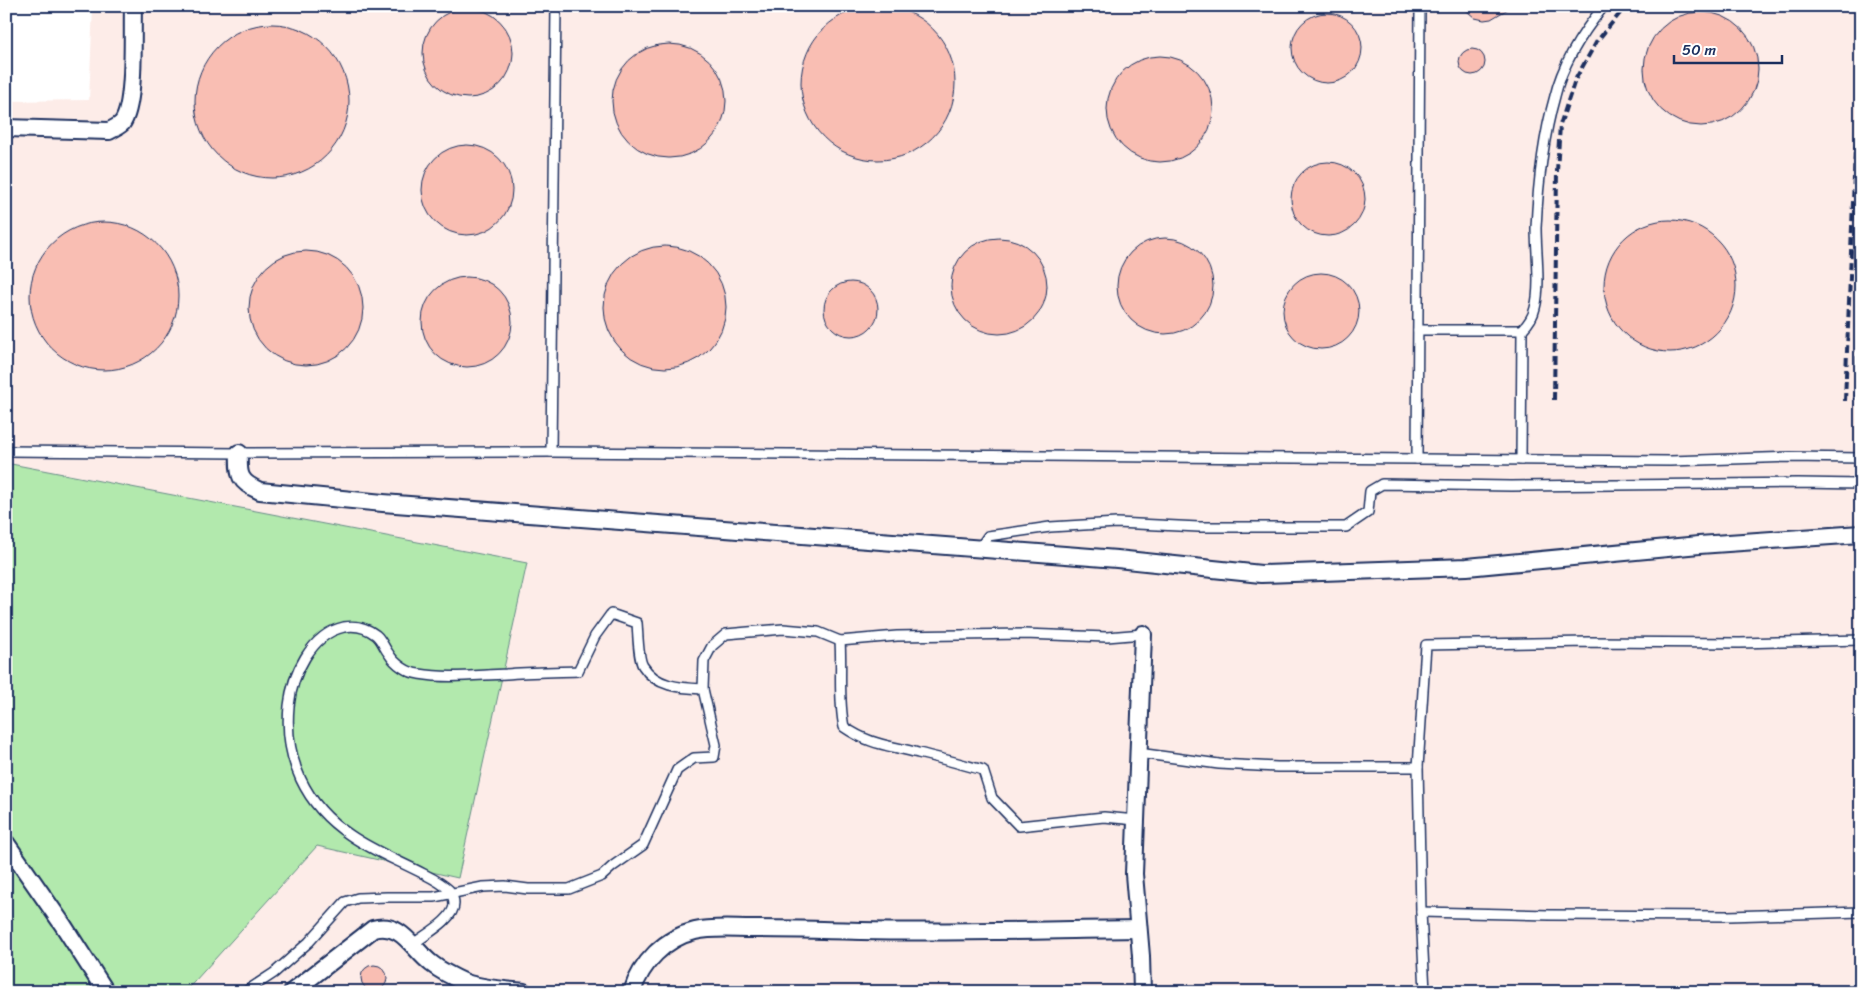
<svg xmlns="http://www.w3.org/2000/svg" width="1867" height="998" font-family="Sriracha,sans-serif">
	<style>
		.built { fill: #fdece8 }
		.green { fill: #b2e9ad; stroke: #668c86 }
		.building { fill: #f9beb3; stroke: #1b2f5e }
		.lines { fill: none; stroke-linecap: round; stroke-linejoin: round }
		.service-casing { stroke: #1b2f5e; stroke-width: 12 }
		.minor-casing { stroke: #1b2f5e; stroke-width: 20 }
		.service { stroke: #fff; stroke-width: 9 }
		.minor { stroke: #fff; stroke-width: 16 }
		.rail { stroke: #1b2f5e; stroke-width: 4; stroke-dasharray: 8 4; stroke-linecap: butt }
	</style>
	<rect width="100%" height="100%" fill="#fff"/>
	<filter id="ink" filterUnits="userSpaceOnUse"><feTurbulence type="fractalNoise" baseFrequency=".02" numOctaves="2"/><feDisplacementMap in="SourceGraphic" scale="10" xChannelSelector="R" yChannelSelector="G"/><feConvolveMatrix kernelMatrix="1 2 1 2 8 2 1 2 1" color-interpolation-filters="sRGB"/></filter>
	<g filter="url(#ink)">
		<!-- built -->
		<polygon class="built" points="93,6 1861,6 1861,992 80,992 6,877 6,101 89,100"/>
		<!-- green -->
		<polygon class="green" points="6,463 527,563 458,878 317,846 185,992 6,992"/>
		<!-- building -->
		<g class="building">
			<circle cx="878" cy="83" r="77"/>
			<polygon points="1461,6 1513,6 1491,19 1484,20 1475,18"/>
			<circle cx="468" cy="53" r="45"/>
			<circle cx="1701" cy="69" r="57"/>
			<circle cx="1327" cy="48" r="35"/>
			<circle cx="272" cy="101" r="77"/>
			<circle cx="669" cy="101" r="57"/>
			<circle cx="1472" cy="62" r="13"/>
			<circle cx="1160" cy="109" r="53"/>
			<circle cx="467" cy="190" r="45"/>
			<circle cx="1328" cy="199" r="37"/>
			<circle cx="1670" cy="286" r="66"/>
			<circle cx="104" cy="296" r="74"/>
			<circle cx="999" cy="286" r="48"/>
			<circle cx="1165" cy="286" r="48"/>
			<circle cx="665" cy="307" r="61"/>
			<circle cx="306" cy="308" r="57"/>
			<circle cx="1321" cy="311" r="38"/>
			<circle cx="467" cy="322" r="45"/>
			<circle cx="851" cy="309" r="27"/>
			<circle cx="374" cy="978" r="13"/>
		</g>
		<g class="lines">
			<defs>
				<g id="service">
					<path d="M1418,330H1522C1529,323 1533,317 1535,308C1541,286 1536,252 1536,228C1538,184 1543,138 1555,96C1563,62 1582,33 1604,6"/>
					<polyline points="6,451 239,453 551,452 1417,459 1420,6"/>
					<polyline points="551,452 556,6"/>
					<polyline points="1417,459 1670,461 1790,457 1861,458"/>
					<polyline points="1521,460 1522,330"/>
					<polyline points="979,549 988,536 1050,527 1117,523 1199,527 1346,527 1368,512 1370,491 1382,484 1511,486 1798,483 1861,484"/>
					<path d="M840,641C842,670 838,699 844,727C870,745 889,745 918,753C940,758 961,764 983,770L992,798L1019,826L1104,817L1136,820"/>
					<polyline points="1138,753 1219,764 1277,767 1418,767 1421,912 1425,992"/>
					<polyline points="1418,767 1426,645 1589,642 1740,643 1861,640"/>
					<polyline points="1421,912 1550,915 1728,916 1861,912"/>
					<path d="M412,945C424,935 454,920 454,904C454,899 452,894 449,890C442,883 432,878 424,874C399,861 373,851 350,835C305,805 284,759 289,706C292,675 311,634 344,627C355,625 367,628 376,635C382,640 384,648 389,654C395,664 408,673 419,674C448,679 477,675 506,674C530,672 554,672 578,671L595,636L611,614L637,623C638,633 638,659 643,666C656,687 681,688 703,689L704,661L712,646L726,634L783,629L818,632L840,641L897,636L1024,634L1107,637L1143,634"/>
					<polyline points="245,992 274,973 309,942 345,902 358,898 387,897 434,897 483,887 505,886 528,889 569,889 602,876 613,866 643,845 677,770 694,758 714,757 716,745 703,689"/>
				</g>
				<g id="minor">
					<path d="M6,128L109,131C113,129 119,126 122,123C136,105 132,31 133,6"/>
					<path d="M239,453C238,475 239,482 260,491L383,503L1117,559L1261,574L1467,567L1699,545L1861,534"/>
					<polyline points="6,843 63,925 106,992"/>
					<path d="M292,992L373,929C402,921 412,949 432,964C442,972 455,978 466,983C485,989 505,990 524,992"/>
					<path d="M632,992C641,963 665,938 695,931C713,927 733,929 751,929C788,929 825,930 861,931C954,933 1046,930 1138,929"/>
					<polyline points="1142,992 1141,956 1134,874 1143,634"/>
				</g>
			</defs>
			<!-- service casing -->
			<use href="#service" class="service-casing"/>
			<!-- minor casing -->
			<use href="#minor" class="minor-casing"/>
			<!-- service -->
			<use href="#service" class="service"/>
			<!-- minor -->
			<use href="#minor" class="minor"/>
			<!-- rail -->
			<g class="rail">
				<polyline points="1554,400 1557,171 1560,125 1575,80 1597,41 1626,6"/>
				<polyline points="1856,400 1861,244"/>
				<polyline points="1845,401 1855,152 1861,125"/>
			</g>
		</g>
	</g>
	<!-- margin -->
	<rect width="1867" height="998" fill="none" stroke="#fff" stroke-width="25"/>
	<rect x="12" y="12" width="1842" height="973" fill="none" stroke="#1b2f5e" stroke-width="2" filter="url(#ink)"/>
	<!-- scale -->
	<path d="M1674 55v8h108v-8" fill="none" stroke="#1b2f5e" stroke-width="2.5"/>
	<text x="1682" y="55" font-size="15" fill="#1b2f5e" stroke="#ffffff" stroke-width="4" paint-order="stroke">50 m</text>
</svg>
